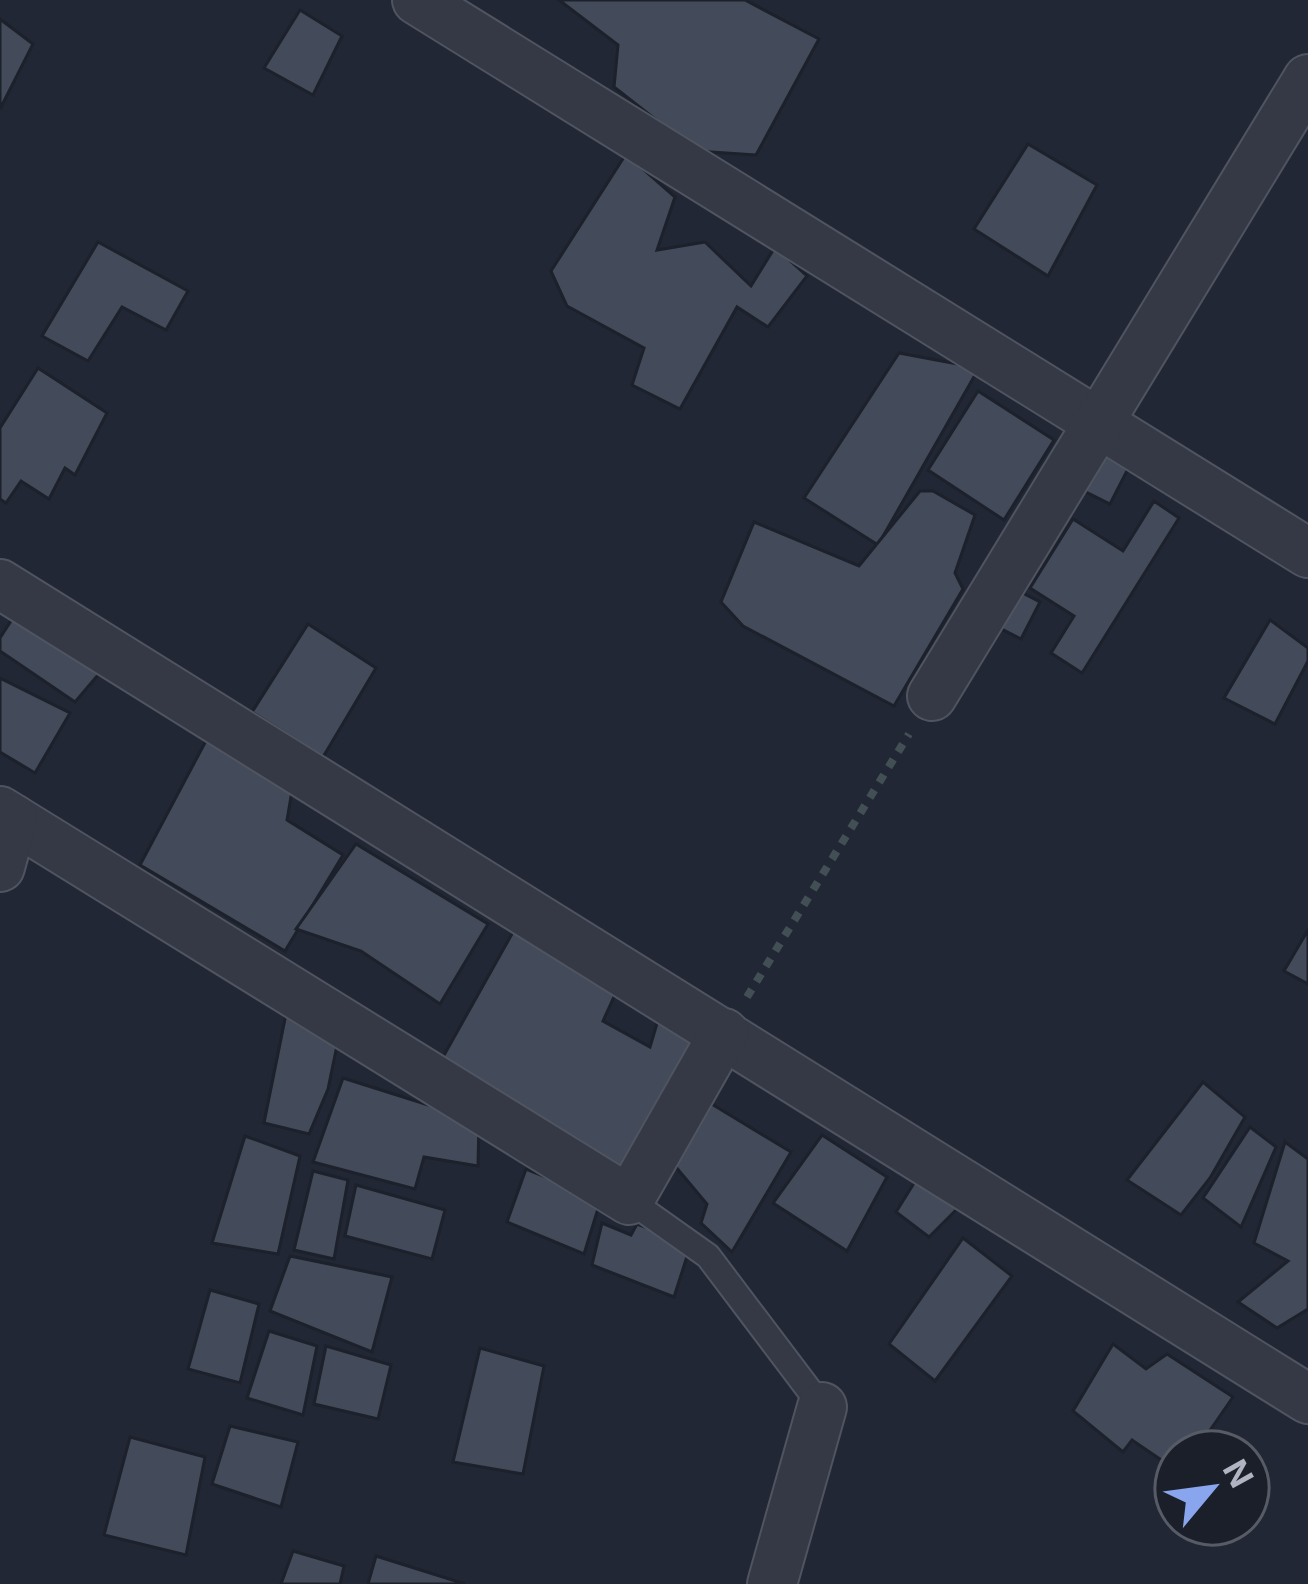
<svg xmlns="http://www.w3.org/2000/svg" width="1308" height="1584" font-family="Inter,sans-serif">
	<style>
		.building { fill: #434a59; stroke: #1c212b; stroke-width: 3 }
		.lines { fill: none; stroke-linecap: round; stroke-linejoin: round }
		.service-casing { stroke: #4f5460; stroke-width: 28 }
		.minor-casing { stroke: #4f5460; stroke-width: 52 }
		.path { stroke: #425055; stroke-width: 8; stroke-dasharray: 9 9; stroke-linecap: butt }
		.service { stroke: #343945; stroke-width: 24 }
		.minor { stroke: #343945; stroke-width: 48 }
	</style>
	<rect width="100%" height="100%" fill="#212734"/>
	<!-- building -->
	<g class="building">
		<polygon points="559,0 745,0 819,39 756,155 696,151 614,87 618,45"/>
		<polygon points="300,10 342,36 313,95 264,68"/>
		<polygon points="0,19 33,44 0,109"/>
		<polygon points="1028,144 1097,185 1048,276 974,229"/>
		<polygon points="626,154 675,197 657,250 705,242 751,286 775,247 807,276 768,327 737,307 680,409 632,385 644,348 567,306 551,271"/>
		<polygon points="98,242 188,291 166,330 122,307 88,361 42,336"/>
		<polygon points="899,353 979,368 878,545 804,498"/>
		<polygon points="38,368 107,413 75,475 65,468 49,499 21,481 6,503 0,499 0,428"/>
		<polygon points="978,391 1054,440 1004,520 928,470"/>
		<polygon points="1095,450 1129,467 1110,504 1076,487"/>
		<polygon points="920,491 933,491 975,515 955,573 963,589 894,706 743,626 721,602 754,522 859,566"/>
		<polygon points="1154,501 1179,518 1082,673 1051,653 1074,616 1030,588 1073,519 1123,551"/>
		<polygon points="1007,585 1040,602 1021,639 988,622"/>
		<polygon points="18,610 104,668 75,702 0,651 0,638"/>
		<polygon points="1270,620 1308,648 1308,661 1275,724 1224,698"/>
		<polygon points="308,624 376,668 323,757 252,712"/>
		<polygon points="0,678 70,713 35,773 0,752"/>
		<polygon points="208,737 294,779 287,820 343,855 285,951 140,865"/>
		<polygon points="356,844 488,924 440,1004 361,951 296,929"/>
		<polygon points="517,925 618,988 603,1021 650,1047 661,1010 707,1040 623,1180 443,1057"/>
		<polygon points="1308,930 1308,984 1284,971"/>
		<polygon points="287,1009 340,1031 328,1089 309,1134 264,1123"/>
		<polygon points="343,1078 479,1121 478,1166 424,1157 415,1189 313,1162"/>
		<polygon points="1203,1082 1245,1117 1210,1178 1181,1215 1127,1180"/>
		<polygon points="710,1103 791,1152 732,1252 701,1223 707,1204 675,1166"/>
		<polygon points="1250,1127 1276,1147 1241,1227 1203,1198"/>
		<polygon points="822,1135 887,1177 847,1251 773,1203"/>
		<polygon points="245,1136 300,1156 278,1254 212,1243"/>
		<polygon points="1285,1142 1308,1159 1308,1309 1277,1328 1238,1302 1288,1261 1254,1243"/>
		<polygon points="526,1169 601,1199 584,1254 507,1222"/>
		<polygon points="313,1171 348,1180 334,1259 294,1250"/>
		<polygon points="921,1172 962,1204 929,1237 896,1212"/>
		<polygon points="356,1185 445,1210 432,1259 345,1236"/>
		<polygon points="602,1223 631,1235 637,1224 691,1244 674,1297 592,1265"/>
		<polygon points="963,1238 1012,1276 935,1381 889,1344"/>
		<polygon points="290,1256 392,1277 372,1352 270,1311"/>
		<polygon points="210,1290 259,1304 240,1383 188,1369"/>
		<polygon points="269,1331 317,1346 303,1415 247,1398"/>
		<polygon points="1113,1344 1146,1369 1167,1354 1233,1397 1195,1452 1176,1452 1176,1470 1132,1440 1123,1452 1073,1411"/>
		<polygon points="326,1346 391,1365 378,1419 314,1404"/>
		<polygon points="480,1348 544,1366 523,1474 453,1462"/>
		<polygon points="230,1426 298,1442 281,1507 212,1484"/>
		<polygon points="130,1437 205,1457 186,1555 104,1535"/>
		<polygon points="293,1551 344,1566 340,1584 281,1584"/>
		<polygon points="376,1556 465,1584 368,1584"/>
	</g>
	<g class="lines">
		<defs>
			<polyline id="service" points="629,1200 708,1256 822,1407"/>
			<g id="minor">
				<polyline points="417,0 1308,553"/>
				<polyline points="0,584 1308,1399"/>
				<polyline points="932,696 1308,79"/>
				<polyline points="0,811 629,1200 724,1033"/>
				<polyline points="0,867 13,819"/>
				<polyline points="772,1584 822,1407"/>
			</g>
		</defs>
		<!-- service casing -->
		<use href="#service" class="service-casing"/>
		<!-- minor casing -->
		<use href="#minor" class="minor-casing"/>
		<!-- path -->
		<polyline class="path" points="747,997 909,734"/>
		<!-- service -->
		<use href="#service" class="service"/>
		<!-- minor -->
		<use href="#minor" class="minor"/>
	</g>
	<!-- north arrow -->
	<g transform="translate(1212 1488) rotate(61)"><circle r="57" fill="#1a1f29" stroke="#565b66" stroke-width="3"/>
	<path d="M0-9L21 45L0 30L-21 45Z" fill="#88a5ed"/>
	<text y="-18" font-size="33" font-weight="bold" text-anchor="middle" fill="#afb4c2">N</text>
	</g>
</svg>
